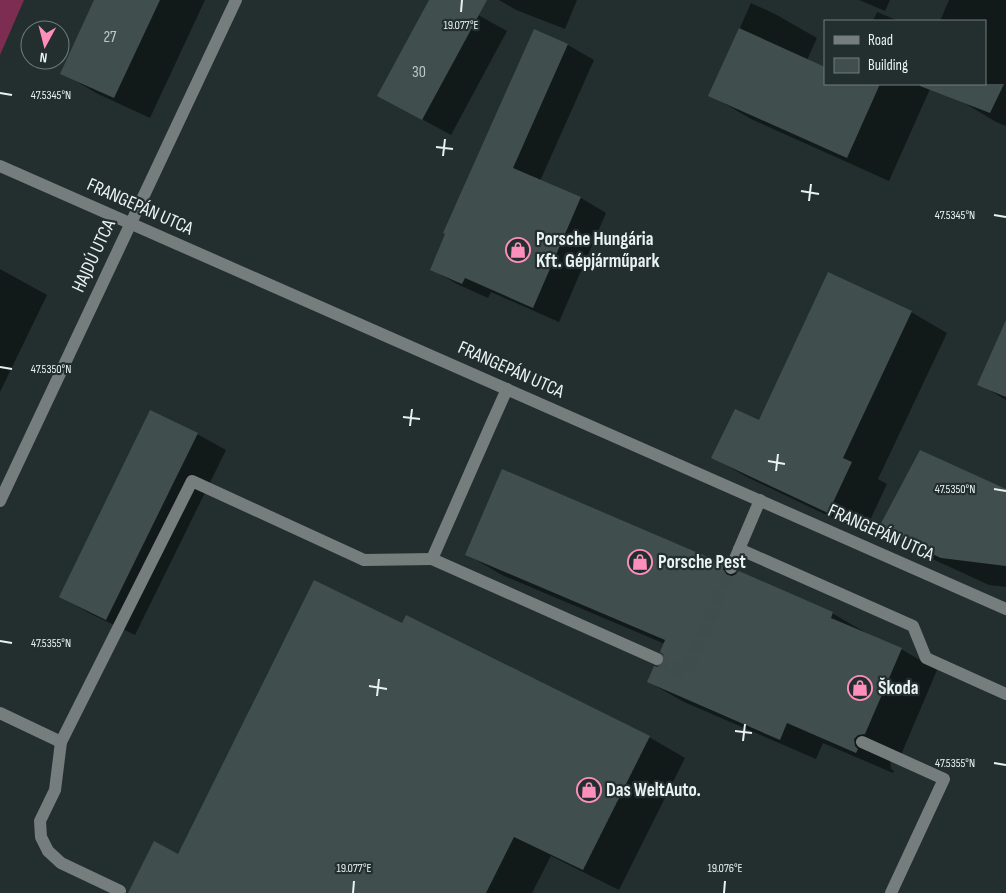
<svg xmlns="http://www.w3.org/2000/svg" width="1006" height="893" font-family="'Sofia Sans Condensed',sans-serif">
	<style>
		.green { fill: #7d2d51 }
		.shadow { fill: #0007 }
		.building { fill: #414e4e }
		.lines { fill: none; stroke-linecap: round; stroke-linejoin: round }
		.minor-tunnel { stroke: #414c4c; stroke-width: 12; stroke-dasharray: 12 6; stroke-linecap: butt }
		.minor { stroke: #767d7d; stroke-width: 12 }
		.ticks { fill: none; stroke: #e9f1f1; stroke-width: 2 }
		.labels { text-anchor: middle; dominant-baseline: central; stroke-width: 4.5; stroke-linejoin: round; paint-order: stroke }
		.number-label { font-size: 16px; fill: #bfc8c8 }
		.street-label { font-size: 19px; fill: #e9f1f1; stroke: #232f2f }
		.poi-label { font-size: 19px; font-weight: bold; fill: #e9f1f1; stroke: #232f2f; text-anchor: start }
		.ticks-label { font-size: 12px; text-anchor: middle; fill: #e9f1f1; stroke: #232f2f; stroke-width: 4.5; stroke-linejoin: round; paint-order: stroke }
	</style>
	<rect width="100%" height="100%" fill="#232f2f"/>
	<!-- green -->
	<polygon class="green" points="0,0 24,0 0,55"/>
	<!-- shadow -->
	<g class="shadow">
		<polygon points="95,0 205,0 150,118 98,94 62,73"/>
		<polygon points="431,0 451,0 507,31 451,135 407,111"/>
		<polygon points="499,0 577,0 565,29 516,10"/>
		<polygon points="859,0 890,0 885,11"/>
		<polygon points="949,0 1006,0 1006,126 996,122 956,98 930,89 889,181 751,119 710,95 751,3 775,14 817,38 807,60 825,84 985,84 985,21 940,21"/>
		<polygon points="877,12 899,21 873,21"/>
		<polygon points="534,30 568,45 594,60 540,181 581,198 606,213 559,322 491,292 488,298 457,284 431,269"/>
		<polygon points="0,269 47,295 0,392"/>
		<polygon points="911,312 947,333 878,479 887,484 864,533 749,478 713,458 759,421"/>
		<polygon points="1006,323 1006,400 979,384"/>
		<polygon points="197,434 226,450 135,635 89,613 60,596"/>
		<polygon points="1006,491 1006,587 989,585 926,556 880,529"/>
		<polygon points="466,554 723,566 738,574 832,613 868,634 868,635 901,649 937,670 901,755 890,760 891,769 894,771 893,773 823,743 816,759 684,702 649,682 666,662 665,644 502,575"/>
		<polygon points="402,625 649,737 685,758 619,890 551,856 532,893 130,893 179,855"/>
	</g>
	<!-- building -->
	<g class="building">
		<polygon points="94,0 160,0 114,98 60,74"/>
		<polygon points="429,0 487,0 422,120 377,96"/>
		<polygon points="739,28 825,67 825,84 880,84 847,158 708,96"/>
		<polygon points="534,29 568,44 513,168 581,197 533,308 465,278 462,284 430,270 445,234 443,233"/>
		<polygon points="921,84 1004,84 990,113 920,86"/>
		<polygon points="828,272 912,311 843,458 852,462 828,513 711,458 735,409 759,420"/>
		<polygon points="1006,320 1006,397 977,385"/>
		<polygon points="150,410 198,433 106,620 59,597"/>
		<polygon points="920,450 1006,489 1006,566 941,558 878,529"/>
		<polygon points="502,469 724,564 723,569 727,575 732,576 736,574 739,571 833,612 831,618 902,648 865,734 858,735 854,739 855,746 858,749 856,753 787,723 780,740 647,682 654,666 657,667 661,666 665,662 664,655 660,652 665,640 465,555"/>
		<polygon points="314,580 402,623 406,615 650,736 583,870 514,837 486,893 128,893 154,841 178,854"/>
	</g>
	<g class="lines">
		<!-- minor-tunnel -->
		<polyline class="minor-tunnel" points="657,659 687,672 731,568"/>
		<!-- minor -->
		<g class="minor">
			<polyline points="0,166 1006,609"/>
			<polyline points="507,389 490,427 432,559 657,659"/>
			<polyline points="0,501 236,0"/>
			<polyline points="739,549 913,626 926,658 1006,694"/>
			<polyline points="731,568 760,500"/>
			<polyline points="0,713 61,742"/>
			<polyline points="862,742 944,779 891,893"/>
			<polyline points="120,891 61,863 48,851 41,837 40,821 55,790 61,742 192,481 364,560 432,559"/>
		</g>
	</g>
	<!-- ticks -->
	<path class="ticks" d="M461,12L462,0M0,93L12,95M436,147L453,149M443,156L445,139M801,191L819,194M809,201L811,184M994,215L1006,217M0,367L12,369M403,417L420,419M410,426L412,409M768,461L785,464M776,471L778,454M994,489L1006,491M0,641L12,643M369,686L387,689M377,696L379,679M735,731L752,733M743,741L745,724M994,763L1006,765M353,893L354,881M724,893L725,881"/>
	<!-- icons -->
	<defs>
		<symbol id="shop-ring" viewBox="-11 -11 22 22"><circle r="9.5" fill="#232f2f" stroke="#fe8ebc" stroke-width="1.5"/><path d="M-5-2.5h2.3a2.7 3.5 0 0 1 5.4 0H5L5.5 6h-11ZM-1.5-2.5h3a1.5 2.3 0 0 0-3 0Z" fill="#fe8ebc"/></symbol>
	</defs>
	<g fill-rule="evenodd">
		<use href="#shop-ring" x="504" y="236" width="28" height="28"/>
		<use href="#shop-ring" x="626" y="548" width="28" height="28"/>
		<use href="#shop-ring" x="846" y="674" width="28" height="28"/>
		<use href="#shop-ring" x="575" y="776" width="28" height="28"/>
	</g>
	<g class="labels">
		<!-- number labels -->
		<g class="number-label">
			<text x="110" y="37">27</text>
			<text x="419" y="72">30</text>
		</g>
		<!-- street labels -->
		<g class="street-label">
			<text transform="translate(140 207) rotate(24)">FRANGEPÁN UTCA</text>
			<text transform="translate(94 256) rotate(-65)">HAJDÚ UTCA</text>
			<text transform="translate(511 370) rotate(24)">FRANGEPÁN UTCA</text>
			<text transform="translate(881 533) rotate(24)">FRANGEPÁN UTCA</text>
		</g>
		<!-- poi labels -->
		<g class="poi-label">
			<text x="536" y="239">Porsche Hungária<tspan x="536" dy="22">Kft. Gépjárműpark</tspan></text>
			<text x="658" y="562">Porsche Pest</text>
			<text x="878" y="688">Škoda</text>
			<text x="606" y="790">Das WeltAuto.</text>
		</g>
	</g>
	<g class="ticks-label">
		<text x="461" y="29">19.077°E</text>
		<text x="51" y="99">47.5345°N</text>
		<text x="955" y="219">47.5345°N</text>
		<text x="51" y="373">47.5350°N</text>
		<text x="955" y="493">47.5350°N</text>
		<text x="51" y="647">47.5355°N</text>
		<text x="955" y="767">47.5355°N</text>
		<text x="354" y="872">19.077°E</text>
		<text x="725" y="872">19.076°E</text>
	</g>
	<!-- legend -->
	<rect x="824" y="20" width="162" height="65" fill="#232f2f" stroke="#727d7d"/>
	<rect x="834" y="36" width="25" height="8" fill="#767d7d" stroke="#727d7d"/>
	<text x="868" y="45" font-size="15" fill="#e9f1f1">Road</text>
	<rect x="834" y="58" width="25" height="15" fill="#414e4e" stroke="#727d7d"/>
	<text x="868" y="70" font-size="15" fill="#e9f1f1">Building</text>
	<!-- north arrow -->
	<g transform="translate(45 45) rotate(187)"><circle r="24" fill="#232f2f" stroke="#727d7d"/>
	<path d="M0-4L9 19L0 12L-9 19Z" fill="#fe8ebc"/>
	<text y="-8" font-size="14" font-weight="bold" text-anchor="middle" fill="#e9f1f1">N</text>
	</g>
</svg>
